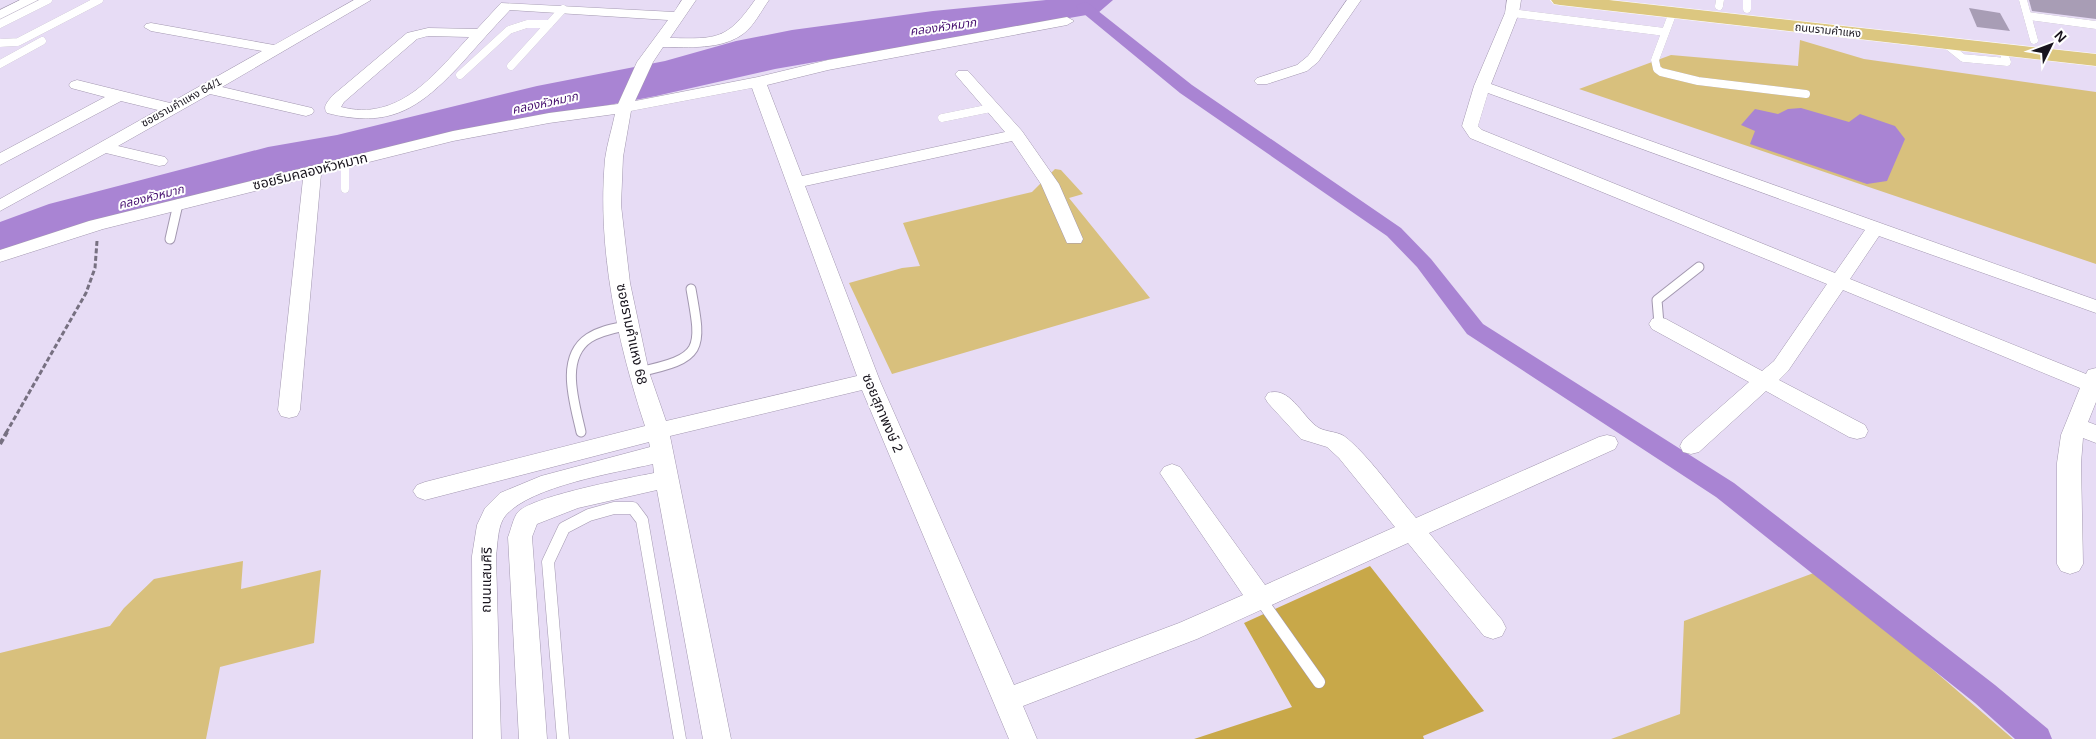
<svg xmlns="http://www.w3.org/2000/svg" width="2096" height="739" font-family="Arial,'Noto Sans Thai',sans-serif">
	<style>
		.green { fill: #d8c07d }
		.forest { fill: #c8a849 }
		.water { fill: #a984d3 }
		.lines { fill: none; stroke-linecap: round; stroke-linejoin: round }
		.canal { fill: #a984d3; fill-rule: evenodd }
		.building { fill: #a89db5 }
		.service-far2-casing { stroke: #a398b0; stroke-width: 8 }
		.service-far1-casing { stroke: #a398b0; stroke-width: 11 }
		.service-casing { stroke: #a398b0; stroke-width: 13 }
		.minor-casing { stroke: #a398b0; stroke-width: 1 }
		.primary-casing { stroke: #fff; stroke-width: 1 }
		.path-far1 { stroke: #777081; stroke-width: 3; stroke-dasharray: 5 2.5; stroke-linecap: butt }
		.path { stroke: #777081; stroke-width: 4; stroke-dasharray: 6 3; stroke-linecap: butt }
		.service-far2 { stroke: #fff; stroke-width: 8 }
		.service-far1 { stroke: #fff; stroke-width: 9 }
		.service { stroke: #fff; stroke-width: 12 }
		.minor { fill: #fff; fill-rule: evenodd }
		.primary { fill: #dcc780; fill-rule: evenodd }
		.labels { text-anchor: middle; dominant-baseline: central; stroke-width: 4; stroke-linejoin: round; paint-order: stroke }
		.far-street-label { font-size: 11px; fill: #18141d; stroke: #fff }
		.far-water-label { font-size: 12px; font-style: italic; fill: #471170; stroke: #fff }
		.street-label { font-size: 14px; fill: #18141d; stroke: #fff }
	</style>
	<rect width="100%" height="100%" fill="#e7dcf5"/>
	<!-- green -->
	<g class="green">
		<polygon points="1800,40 1864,59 2096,92 2096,264 1579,89 1671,55 1798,66"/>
		<polygon points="1055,169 1061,170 1083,194 1069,198 1150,298 892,374 849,283 902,268 920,266 903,223 1032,192"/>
		<polygon points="243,561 241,589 321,570 314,643 220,667 206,739 0,739 0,653 110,626 124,608 154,579"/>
		<polygon points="1819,571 2013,739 1611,739 1680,714 1684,621"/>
	</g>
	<!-- forest -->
	<polygon class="forest" points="1370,566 1484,711 1423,736 1424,739 1194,739 1292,707 1244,623"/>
	<!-- water -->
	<g class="water">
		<polygon points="1046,0 1113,0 1098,13 775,69 656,96 400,145 0,250 0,222 49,204 268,147 337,135 537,86 665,61 736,41 792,30 933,11"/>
		<polygon points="1801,108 1849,122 1860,114 1895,126 1905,139 1887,181 1867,184 1750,144 1755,131 1741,125 1755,109 1778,114 1788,109"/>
	</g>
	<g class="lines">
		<!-- canal -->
		<polygon class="canal" points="1083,2 1088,3 1192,85 1401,228 1431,259 1483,324 1734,483 1995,685 2048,729 2052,739 2015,739 1975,703 1716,497 1467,334 1417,267 1387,236 1180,93 1078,9 1076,6"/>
	</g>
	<!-- building -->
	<g class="building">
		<polygon points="2029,0 2096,0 2096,19 2032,11"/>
		<polygon points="1969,8 2000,13 2010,31 1977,27"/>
	</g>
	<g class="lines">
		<defs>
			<g id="service-far2">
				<polyline points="1747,0 1747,9"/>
				<polyline points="2023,0 2034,40"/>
				<polyline points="1719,6 1720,0"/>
				<polyline points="1673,12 1655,60 1657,69 1661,72 1698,81 1806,94"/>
				<polyline points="1512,13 1665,32"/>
				<polyline points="2028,16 2096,25"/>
				<polyline points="0,24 48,0"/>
				<polyline points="1943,42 1963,58 2007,62 2002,49"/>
				<polyline points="0,43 18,42 99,0"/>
				<polyline points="0,64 42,41"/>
				<polyline points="511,66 563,9"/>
				<polyline points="460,75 509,30 527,24 549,24"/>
				<polyline points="942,118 991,108"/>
				<polyline points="345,162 345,189"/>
			</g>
			<g id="service-far1">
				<polyline points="170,239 178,204"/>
				<polyline points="1659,324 1657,300 1699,267"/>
				<path d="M638,372C704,358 702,350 691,289"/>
				<path d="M581,432C575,404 559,358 589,338C601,330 616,328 629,325"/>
			</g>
			<g id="service">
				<polyline points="1259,597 1319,682"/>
				<polyline points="563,739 548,562 564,528 589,515 614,508 633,508 642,520 680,739"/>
			</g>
			<g id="minor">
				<polygon points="20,0 38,0 0,19 0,10"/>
				<polygon points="354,0 371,0 222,87 312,108 314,111 312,114 306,116 210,94 118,146 165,157 168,161 165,165 159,166 106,153 0,211 0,199 158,110 121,101 0,165 0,153 105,97 71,88 69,85 71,82 77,80 170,103 262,51 151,31 144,27 146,24 151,23 274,45"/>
				<path d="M682,0H696L670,38C717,39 727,40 755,0H769C761,11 754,26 743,34C721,50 689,47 663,47L653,62L635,101L758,77L828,60L1067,17L1074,21L1067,25L828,70L767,85L802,176L1005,132L955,74L958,71H968L1022,131L1059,184L1083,239L1081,243H1067L1041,184L1012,141L805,186L880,381L1014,685L1179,623L1243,595L1164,479L1160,473L1164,467L1172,464L1180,467L1265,585L1395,527L1339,458L1327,447L1301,439L1268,403L1265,398L1268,393C1289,386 1301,414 1316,426C1323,432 1336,431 1344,436C1367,453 1397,496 1416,518L1599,437L1607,435L1615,437L1618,443L1615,449L1429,533L1502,620L1506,628L1502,636L1493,639L1484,636L1408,543L1197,639L1023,706L1037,739H1009L862,390L670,436L731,739H703L657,490L578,508L537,524L532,537L547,739H519L508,537C511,530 513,518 518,512C533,496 629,478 654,473L653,464C614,473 532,486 506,515C497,525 498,544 496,556L501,739H473L472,556L477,525L485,508L500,493L541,476L650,447L649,442L425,500L417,497L413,491L417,485L425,482L645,426C617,341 597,249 605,159C607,144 612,129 615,114L549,123L453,141L321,174L300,410L297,416L289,418L281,416L278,410L303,179L103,229L0,262V250L89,221L453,131L549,113L618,104L637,62L668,20L510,10C493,28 477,46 461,64C419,109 390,129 327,113C322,106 328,102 332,96L407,33L428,28L477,29L501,3L674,12ZM428,36L469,37C434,75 399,122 341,107L344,102L417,39ZM752,88L857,376L666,421L649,372L630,283L621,205L623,157L631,111Z"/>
				<polygon points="1347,0 1361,0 1318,62 1307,71 1267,84 1257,84 1254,81 1257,78 1297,65 1308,56"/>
				<path d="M1507,0H1521L1519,13L1491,84L2096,300V313L1879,236L1850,279L2086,374L2088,370L2096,368V402L2088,422L2096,425V443L2083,438L2081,463L2083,564L2079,571L2070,574L2061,571L2057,564V463L2061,435L2080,388L1843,290L1788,371L1779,380L1865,425L1868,431L1865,437L1857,439L1849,437L1766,391L1699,452L1691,454L1683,452L1680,446L1683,440L1749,382L1652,329L1649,324L1652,319L1659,317L1666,319L1762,371L1774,361L1827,284L1470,138L1462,126L1474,86L1505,13ZM1488,93L1865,230L1835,273L1482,130L1478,126Z"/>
			</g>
			<polygon id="primary" points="1551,0 1609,0 2096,54 2096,66 1560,5 1554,4"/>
		</defs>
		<!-- service-far2 casing -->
		<use href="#service-far2" class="service-far2-casing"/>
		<!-- service-far1 casing -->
		<use href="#service-far1" class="service-far1-casing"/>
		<!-- service casing -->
		<use href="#service" class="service-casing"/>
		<!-- minor casing -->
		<use href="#minor" class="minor-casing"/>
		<!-- primary casing -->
		<use href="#primary" class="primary-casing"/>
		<!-- path-far1 -->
		<polyline class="path-far1" points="6,433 86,293 95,268 97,241"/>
		<!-- path -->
		<polyline class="path" points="0,444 7,432"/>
		<!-- service-far2 -->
		<use href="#service-far2" class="service-far2"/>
		<!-- service-far1 -->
		<use href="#service-far1" class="service-far1"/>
		<!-- service -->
		<use href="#service" class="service"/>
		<!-- minor -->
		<use href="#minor" class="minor"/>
		<!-- primary -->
		<use href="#primary" class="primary"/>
	</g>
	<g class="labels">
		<!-- far-street labels -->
		<g class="far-street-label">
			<text transform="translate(1828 30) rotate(6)">ถนนรามคำแหง</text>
			<text transform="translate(181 102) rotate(-29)">ซอยรามคำแหง 64/1</text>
		</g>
		<!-- far-water labels -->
		<g class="far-water-label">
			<text transform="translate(943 27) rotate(-8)">คลองหัวหมาก</text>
			<text transform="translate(545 103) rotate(-12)">คลองหัวหมาก</text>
			<text transform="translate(151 197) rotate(-14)">คลองหัวหมาก</text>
		</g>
		<!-- street labels -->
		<g class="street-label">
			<text transform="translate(310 171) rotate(-14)">ซอยริมคลองหัวหมาก</text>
			<text transform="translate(632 334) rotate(78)">ซอยรามคำแหง 68</text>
			<text transform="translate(883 413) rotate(67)">ซอยสุภาพงษ์ 2</text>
			<text transform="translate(486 580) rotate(-89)">ถนนแสนศิริ</text>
		</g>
	</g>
	<!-- north arrow -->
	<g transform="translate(2051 45) rotate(48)" stroke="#ffffff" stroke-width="4" paint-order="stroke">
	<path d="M0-4L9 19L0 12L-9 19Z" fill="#18141d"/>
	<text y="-8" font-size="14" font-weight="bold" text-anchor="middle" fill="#18141d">N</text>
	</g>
</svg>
